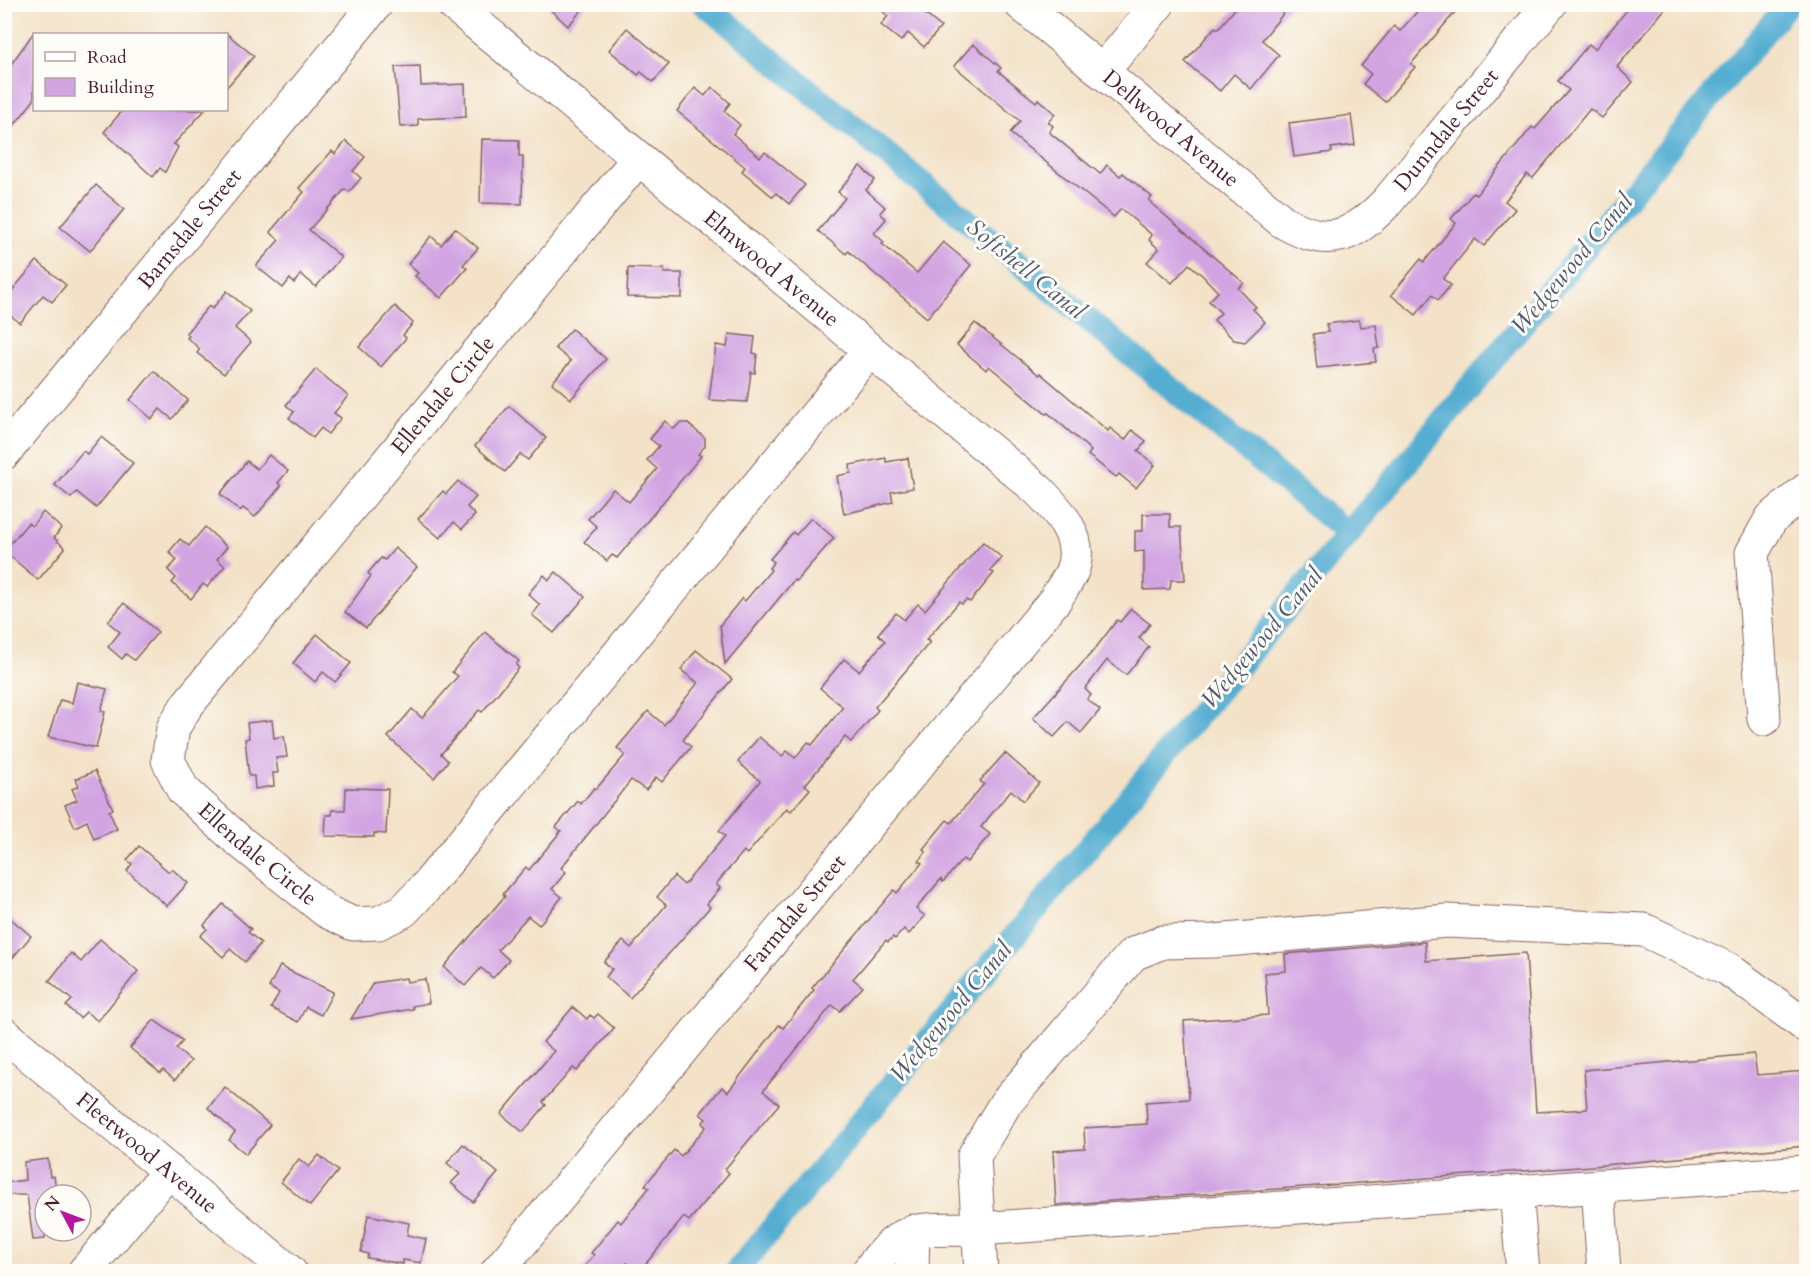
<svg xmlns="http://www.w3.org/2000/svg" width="1811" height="1276" font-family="Cardo,serif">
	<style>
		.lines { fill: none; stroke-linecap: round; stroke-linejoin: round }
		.canal { stroke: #55aed2; stroke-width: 24 }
		.building { fill: #d2a5e2 }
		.minor-casing { stroke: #856362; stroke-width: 35 }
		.minor { stroke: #fff; stroke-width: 33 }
		.labels { text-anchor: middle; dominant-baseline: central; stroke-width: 6; stroke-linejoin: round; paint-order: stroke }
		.street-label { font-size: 22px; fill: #4a1f2b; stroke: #fdfcf7 }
		.water-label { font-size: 24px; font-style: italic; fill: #4e586e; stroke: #fdfcf7 }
	</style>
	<rect width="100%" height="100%" fill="#fdfcf7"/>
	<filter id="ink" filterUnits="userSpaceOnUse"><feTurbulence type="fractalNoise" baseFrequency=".0167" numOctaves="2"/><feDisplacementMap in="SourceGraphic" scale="12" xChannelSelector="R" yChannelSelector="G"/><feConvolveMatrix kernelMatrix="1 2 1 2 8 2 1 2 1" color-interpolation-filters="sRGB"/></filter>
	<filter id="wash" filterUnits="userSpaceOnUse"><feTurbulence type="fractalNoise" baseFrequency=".008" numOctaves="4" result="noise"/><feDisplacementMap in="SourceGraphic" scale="24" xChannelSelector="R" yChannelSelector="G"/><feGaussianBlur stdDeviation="1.35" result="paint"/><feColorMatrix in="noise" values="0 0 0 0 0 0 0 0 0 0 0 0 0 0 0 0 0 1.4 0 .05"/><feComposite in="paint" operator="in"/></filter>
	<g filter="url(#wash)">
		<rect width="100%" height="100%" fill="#f3e2c7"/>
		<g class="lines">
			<!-- canal -->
			<g class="canal">
				<polyline points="704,4 1349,534"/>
				<polyline points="736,1272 1788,4"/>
			</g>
		</g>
		<g id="blocks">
			<!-- building -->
			<g class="building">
				<polygon points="544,4 587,4 568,26"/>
				<polygon points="874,4 930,4 924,13 941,27 924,47 908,33 901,41 881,25 888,16"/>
				<polygon points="1239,4 1291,4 1262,40 1279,55 1251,89 1234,74 1220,91 1185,62 1215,27 1218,29"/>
				<polygon points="1424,4 1462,4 1411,64 1415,67 1385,102 1363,84 1371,74 1361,66 1394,26 1400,31"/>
				<polygon points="1632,4 1669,4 1617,67 1633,82 1602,118 1590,109 1533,178 1527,174 1505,201 1515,209 1484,246 1475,239 1443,279 1451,285 1438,300 1432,295 1416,315 1391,295 1421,259 1424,262 1456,223 1451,219 1473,193 1476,195 1532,127 1535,129 1569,90 1558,81 1589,44 1595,49"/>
				<polygon points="627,28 669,64 653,82 641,72 638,75 609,50"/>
				<polygon points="34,32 34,100 4,138 4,74"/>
				<polygon points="226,33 254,56 226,88"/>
				<polygon points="973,44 1001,68 998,71 1036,102 1038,99 1055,114 1048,122 1053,126 1049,132 1100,174 1107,165 1120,176 1123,173 1152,197 1149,200 1153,205 1244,283 1238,288 1256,307 1253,309 1265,322 1245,342 1234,340 1214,320 1221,313 1209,301 1218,292 1203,276 1189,264 1172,283 1147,262 1159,249 1149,240 1152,235 1121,209 1114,217 1010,133 1020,121 954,66"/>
				<polygon points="420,66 421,86 465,84 466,117 418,119 418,126 400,127 395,67"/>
				<polygon points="712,87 730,103 724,111 740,125 733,134 760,157 765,152 805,185 789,204 776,193 773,197 742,171 745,167 677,111 695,88 705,96"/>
				<polygon points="123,110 205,110 174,144 178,147 165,172 160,168 153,177 104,132"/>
				<polygon points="1351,115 1355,145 1331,148 1332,152 1294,157 1289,123"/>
				<polygon points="482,139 519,140 519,156 523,156 522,204 480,203"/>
				<polygon points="346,141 365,157 353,171 361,178 349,192 345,189 309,230 341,257 316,287 301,274 294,283 290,279 283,288 256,266 279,240 270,232 304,192 299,188 332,151 335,154"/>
				<polygon points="860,166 875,180 866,190 885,207 880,213 886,219 874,233 884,242 882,244 917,273 943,242 971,265 927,318 848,251 846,254 818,231 845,198 838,192"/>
				<polygon points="96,185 124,209 90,251 60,227"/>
				<polygon points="455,228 478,248 463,265 467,268 441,298 415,276 418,273 408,264 431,236 441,245"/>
				<polygon points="37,261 66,285 52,302 43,295 20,323 4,310 4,300"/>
				<polygon points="628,268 664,269 664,273 682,273 682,298 627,297"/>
				<polygon points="227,291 250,311 235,328 251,342 224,374 197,353 200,349 187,338 189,336 186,333 209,306 212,309"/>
				<polygon points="395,306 413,323 403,335 406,338 381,367 359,347"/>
				<polygon points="1359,320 1361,327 1376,325 1379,348 1374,349 1376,362 1317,368 1313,334 1328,332 1326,324"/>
				<polygon points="975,323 1039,375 1040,373 1108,431 1110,428 1125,440 1132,430 1146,441 1138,451 1155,465 1136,488 1119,474 1116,477 1088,455 1091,451 1086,446 1048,413 1046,414 989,366 986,370 957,345"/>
				<polygon points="572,329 606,359 571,399 552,383 571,361 555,348"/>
				<polygon points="729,334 755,337 753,353 757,354 755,373 751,372 747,402 709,400 716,345 727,347"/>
				<polygon points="316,369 348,396 334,413 341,418 328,434 321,428 313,438 289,418 294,412 286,405"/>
				<polygon points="154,371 188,400 172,419 160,409 152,419 130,400"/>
				<polygon points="509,406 546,438 528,460 520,454 505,472 475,446"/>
				<polygon points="665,421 674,429 680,423 687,423 705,438 705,446 698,454 701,456 617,558 612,555 607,561 584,542 597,527 588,519 613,489 629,502 657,469 647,460 659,446 650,439"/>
				<polygon points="101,437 133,463 96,508 77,492 71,498 55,485 83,451 87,454"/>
				<polygon points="269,455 288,471 278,483 281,486 255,517 243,508 240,511 220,494 247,461 257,469"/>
				<polygon points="886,458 886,462 908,458 913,488 891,492 893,502 844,514 837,476 851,473 850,465"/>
				<polygon points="458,481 476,497 467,507 475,515 462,529 454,522 440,538 418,519 443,491 446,494"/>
				<polygon points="43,512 61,528 54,538 65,548 38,580 4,551 28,523 32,526"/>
				<polygon points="1143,514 1170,514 1170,527 1181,527 1185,580 1171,580 1170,589 1144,590 1144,551 1135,552 1135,531 1143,531"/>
				<polygon points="811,518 834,538 796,581 794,580 725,664 720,625 742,598 745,601 771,570 769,568 774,562 770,559 793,532 796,535"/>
				<polygon points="205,527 227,547 217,559 225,566 207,587 203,584 191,599 172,583 176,578 168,570 177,560 169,552 180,539 189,546"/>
				<polygon points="983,542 1002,558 990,571 994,573 970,602 966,600 962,604 959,602 926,640 930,642 875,707 878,710 851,742 845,737 805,785 810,789 791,811 787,808 747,854 744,851 716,884 720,888 707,904 710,907 630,998 606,977 612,969 604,962 623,941 631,948 666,905 657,897 674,876 684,885 725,836 719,831 760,781 738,762 759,737 782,756 787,751 795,758 808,742 812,745 843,707 820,688 844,659 859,671 885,641 878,634 896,613 904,620 918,604 925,610"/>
				<polygon points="395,548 417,567 366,628 345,612 371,576 368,573 381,558 385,560"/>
				<polygon points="556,572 585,597 554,633 532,615 540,605 528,594 544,575 549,580"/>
				<polygon points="124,603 158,632 134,660 126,654 122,659 108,647 120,632 108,622"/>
				<polygon points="1131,609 1150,624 1139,638 1149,647 1126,675 1107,660 1085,689 1091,695 1087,699 1100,710 1081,733 1068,722 1054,737 1033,718 1095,649 1117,620 1120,622"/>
				<polygon points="485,632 519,661 516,665 519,668 482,712 479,710 441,754 448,761 434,778 388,737 412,709 422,718 458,676 452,672"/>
				<polygon points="317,634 351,663 335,682 323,672 315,682 293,663"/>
				<polygon points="696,650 732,679 683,740 691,747 662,782 656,777 646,790 631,780 561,868 566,872 552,889 562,897 539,925 528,916 498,950 509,960 493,978 481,968 465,986 444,967 505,896 503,894 526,867 529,870 561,831 556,827 578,801 581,804 594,788 596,789 625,755 617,748 648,711 664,725 698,683 681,670"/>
				<polygon points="77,682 107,689 101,711 105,712 96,748 48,737 60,700 72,703"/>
				<polygon points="272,720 274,738 284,736 287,757 276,758 278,773 273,773 274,786 255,789 254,776 249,776 245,739 249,738 247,723"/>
				<polygon points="1005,753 1039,783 1023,801 1011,790 981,827 990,834 967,862 963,859 943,882 941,879 916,909 925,916 909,934 904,929 895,939 893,937 888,942 886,940 853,979 863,987 840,1011 832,1005 763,1091 779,1104 725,1169 729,1173 689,1221 684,1217 639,1272 627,1263 620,1272 580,1272 594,1255 591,1253 618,1220 621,1223 649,1188 645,1185 674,1150 681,1156 706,1127 702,1123 706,1119 700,1114 722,1087 728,1092 779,1025 783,1028 814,990 812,988 894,890 897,893 922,863 919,861 926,852 923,849 947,820 951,823 984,784 980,781"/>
				<polygon points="95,771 113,809 109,811 117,829 94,839 87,821 75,827 65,805 77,800 72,789 79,786 76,779"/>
				<polygon points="346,788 388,789 386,834 374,833 374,837 325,836 326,815 332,815 332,810 345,810"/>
				<polygon points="139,846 169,872 172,869 188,883 167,906 127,871 132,864 127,860"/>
				<polygon points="223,904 251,929 248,932 261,943 245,962 230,949 223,957 200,936 207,929 204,925"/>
				<polygon points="4,913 31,936 4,968"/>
				<polygon points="100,939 138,971 98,1021 86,1012 80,1018 66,1006 72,1000 49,981 71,953 81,962"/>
				<polygon points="1425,942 1426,961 1526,953 1536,1112 1587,1109 1584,1070 1754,1054 1757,1075 1806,1071 1806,1146 1593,1166 1056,1205 1053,1151 1085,1149 1084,1128 1147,1124 1146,1102 1189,1099 1184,1021 1268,1015 1265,973 1286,971 1285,954"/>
				<polygon points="280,966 333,992 321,1015 306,1007 298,1022 271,1008 279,993 269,987"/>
				<polygon points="406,978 407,982 425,979 429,1003 412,1006 413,1009 351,1019 373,983"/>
				<polygon points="573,1007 587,1019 590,1015 594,1018 598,1014 614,1028 577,1071 573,1068 543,1102 546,1105 523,1132 501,1114 554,1051 543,1042"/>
				<polygon points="154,1020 183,1041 176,1049 191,1061 175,1080 163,1070 160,1073 130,1048"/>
				<polygon points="225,1087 270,1125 246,1154 229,1140 235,1132 208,1108"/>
				<polygon points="463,1144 498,1173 473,1202 451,1183 460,1174 447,1163"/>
				<polygon points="319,1155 338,1171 310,1206 281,1182 299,1159 309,1167"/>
				<polygon points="48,1159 50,1177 54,1176 57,1195 45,1195 45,1239 33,1240 27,1195 4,1195 4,1183 25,1180 24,1162"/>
				<polygon points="368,1215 409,1223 407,1235 426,1239 421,1263 403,1260 403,1264 367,1258 368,1254 361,1252"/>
			</g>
		</g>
	</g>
	<g filter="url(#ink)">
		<use href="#blocks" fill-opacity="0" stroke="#856362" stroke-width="1.5"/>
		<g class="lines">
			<defs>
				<g id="minor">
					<path id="s1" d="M453,4L1037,489C1058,510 1085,538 1072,571C1068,581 1060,591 1055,600L497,1272"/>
					<path id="s2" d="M1021,4L1282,221C1327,248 1351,239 1387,202L1550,4"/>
					<polyline points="1102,72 1158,4"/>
					<path id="s3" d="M637,160L187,705L173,728L168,760L183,790L238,840L326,911L353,924L378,923L403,911L425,888L869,351"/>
					<path id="s4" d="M4,453L376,4"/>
					<polyline points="1764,719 1752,553 1771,519 1806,490"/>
					<path id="s5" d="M4,1034L290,1272"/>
					<polyline points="1598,1186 1604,1272"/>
					<polyline points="1516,1192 1523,1272"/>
					<polyline points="84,1272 169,1171"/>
					<path d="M868,1272C904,1220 921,1231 978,1229L1806,1172"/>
					<polyline points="912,1272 913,1231"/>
					<polyline points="981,1272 974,1156 1005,1104 1133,954 1163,942 1214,941 1447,921 1644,930 1728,969 1806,1026"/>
				</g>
			</defs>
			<!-- minor casing -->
			<use href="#minor" class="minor-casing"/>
			<!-- minor -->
			<use href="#minor" class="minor"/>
		</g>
	</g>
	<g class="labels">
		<!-- street labels -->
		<g class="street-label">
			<text stroke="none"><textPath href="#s2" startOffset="195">Dellwood Avenue</textPath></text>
			<text stroke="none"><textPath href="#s2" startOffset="552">Dunndale Street</textPath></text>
			<text stroke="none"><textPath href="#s4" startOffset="291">Barnsdale Street</textPath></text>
			<text stroke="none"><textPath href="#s1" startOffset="414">Elmwood Avenue</textPath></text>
			<text transform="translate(443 395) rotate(-50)">Ellendale Circle</text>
			<text stroke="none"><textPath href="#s3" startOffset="898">Ellendale Circle</textPath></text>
			<text transform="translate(795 913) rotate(-50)">Farmdale Street</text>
			<text stroke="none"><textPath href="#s5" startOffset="186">Fleetwood Avenue</textPath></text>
		</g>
		<!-- water labels -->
		<g class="water-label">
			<text transform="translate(1572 264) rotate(-50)">Wedgewood Canal</text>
			<text transform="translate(1026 269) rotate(39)">Softshell Canal</text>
			<text transform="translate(1262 638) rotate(-50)">Wedgewood Canal</text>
			<text transform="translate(951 1012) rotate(-50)">Wedgewood Canal</text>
		</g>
	</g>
	<!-- margin -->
	<rect width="1811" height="1276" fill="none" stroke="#fdfcf7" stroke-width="24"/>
	<!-- legend -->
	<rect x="33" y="33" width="195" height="78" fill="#fdfcf7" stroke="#b5a4a5" stroke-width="1.5"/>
	<rect x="45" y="52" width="30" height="9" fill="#ffffff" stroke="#b5a4a5" stroke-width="1.5"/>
	<text x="87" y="63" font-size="18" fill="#4a1f2b">Road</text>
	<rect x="45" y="78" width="30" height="18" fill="#d2a5e2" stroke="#b5a4a5" stroke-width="1.5"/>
	<text x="87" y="93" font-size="18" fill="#4a1f2b">Building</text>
	<!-- north arrow -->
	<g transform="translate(63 1213) rotate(311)"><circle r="28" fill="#fdfcf7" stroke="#b5a4a5" stroke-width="1.5"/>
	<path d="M0-4.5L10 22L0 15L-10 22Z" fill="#b5179e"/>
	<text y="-9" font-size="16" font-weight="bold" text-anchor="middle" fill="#4a1f2b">N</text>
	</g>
</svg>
